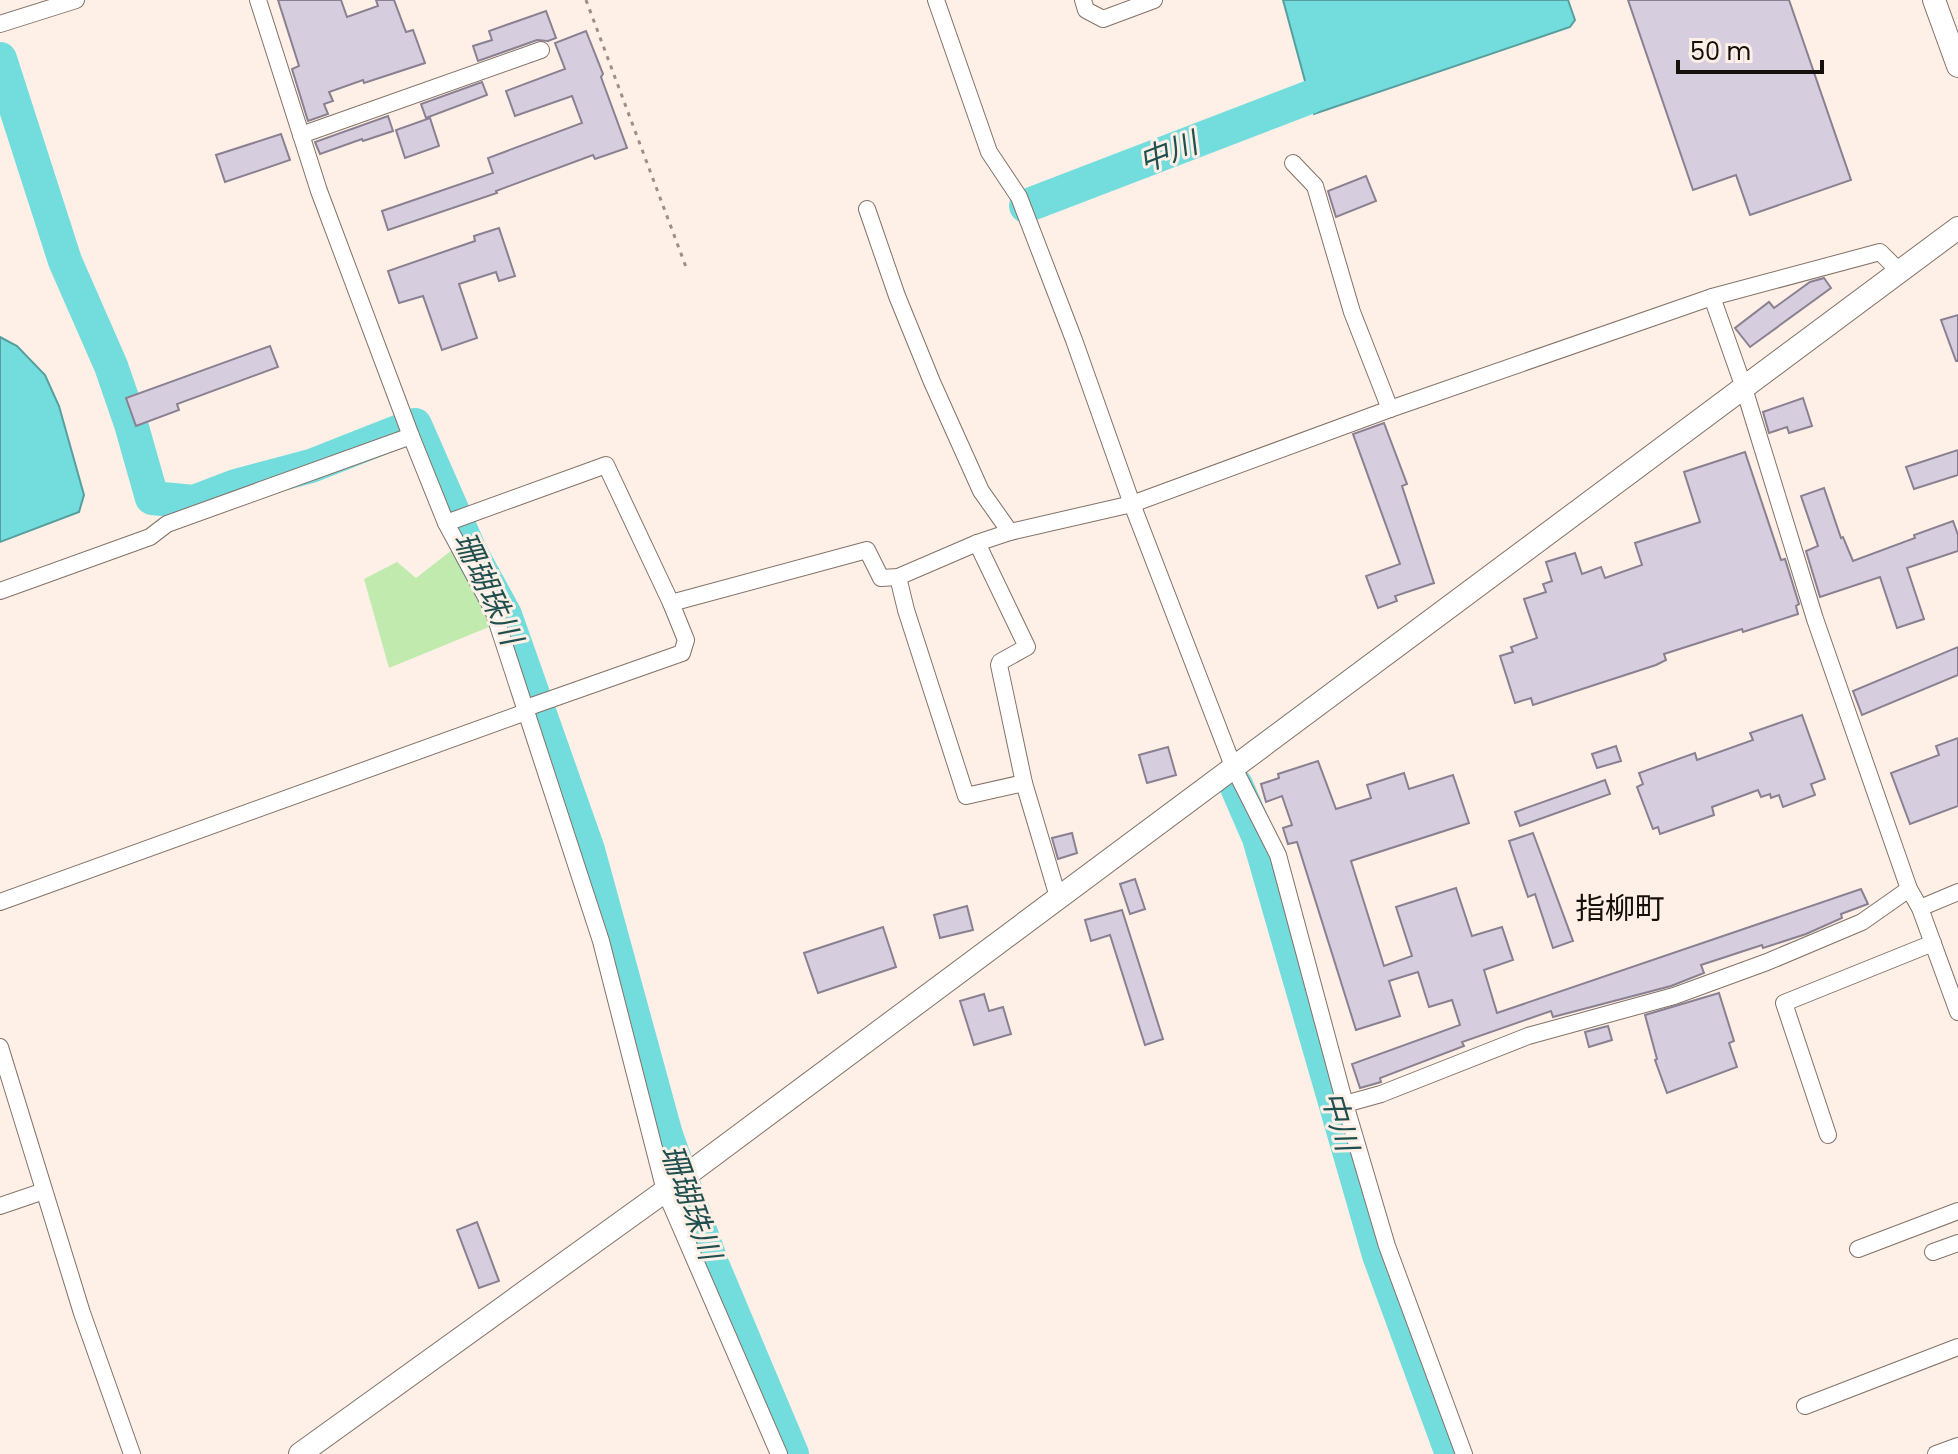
<svg xmlns="http://www.w3.org/2000/svg" width="1958" height="1454" font-family="Poppins,'Noto Sans JP',sans-serif">
	<style>
		.green { fill: #c1ebae }
		.water { fill: #73dcdc; stroke: #579f9e; stroke-width: 2 }
		.lines { fill: none; stroke-linecap: round; stroke-linejoin: round }
		.river { stroke: #73dcdc; stroke-width: 34 }
		.building { fill: #d6cdde; stroke: #898191; stroke-width: 2 }
		.minor-casing { stroke: #827268; stroke-width: 18 }
		.tertiary-casing { stroke: #827268; stroke-width: 24 }
		.path { stroke: #9a9088; stroke-width: 3; stroke-dasharray: 4 6; stroke-linecap: butt }
		.minor { stroke: #fff; stroke-width: 16 }
		.tertiary { stroke: #fff; stroke-width: 22 }
		.labels { text-anchor: middle; dominant-baseline: central; stroke-width: 6; stroke-linejoin: round; paint-order: stroke }
		.water-label { font-size: 30px; font-style: italic; fill: #1f4f4f; stroke: #fef0e6 }
		.neighbourhood-label { font-size: 30px; fill: #16100c; stroke: #fef0e6 }
	</style>
	<rect width="100%" height="100%" fill="#fef0e6"/>
	<!-- green -->
	<polygon class="green" points="452,550 482,603 489,627 389,668 364,579 397,562 416,578"/>
	<!-- water -->
	<g class="water">
		<polygon points="1283,0 1568,0 1575,20 1570,27 1314,114"/>
		<polygon points="0,337 17,346 45,375 59,406 84,495 79,512 0,542"/>
	</g>
	<g class="lines">
		<!-- river -->
		<g class="river">
			<polyline points="0,59 65,261 111,366 131,424 152,498 194,502 236,486 311,466 415,425 471,553 505,615 588,850 666,1135 712,1264 792,1454"/>
			<polyline points="1026,206 1310,97"/>
			<polyline points="1236,785 1259,838 1379,1255 1452,1454"/>
		</g>
	</g>
	<!-- building -->
	<g class="building">
		<polygon points="278,0 341,0 347,17 378,6 376,0 394,0 406,32 413,30 425,63 364,83 363,80 329,92 333,101 324,104 328,114 308,121 292,69 299,66"/>
		<polygon points="1628,0 1789,0 1851,180 1750,215 1736,175 1693,190"/>
		<polygon points="546,11 556,38 548,41 537,40 478,61 473,46 492,40 489,31"/>
		<polygon points="586,31 603,74 601,77 627,148 595,159 593,155 496,191 497,193 388,230 382,211 493,173 488,158 582,123 572,96 515,116 506,91 565,69 555,43"/>
		<polygon points="482,82 487,95 426,118 421,104"/>
		<polygon points="388,116 393,131 363,141 362,139 320,154 315,142"/>
		<polygon points="430,118 439,146 405,158 396,130"/>
		<polygon points="281,134 290,160 225,182 216,155"/>
		<polygon points="1366,176 1376,201 1336,217 1328,191"/>
		<polygon points="499,228 515,276 499,281 496,272 459,284 477,338 442,350 423,296 399,303 388,271 475,241 474,236"/>
		<polygon points="1824,278 1831,288 1750,347 1735,328 1769,302 1774,308 1810,282"/>
		<polygon points="1958,315 1958,361 1956,361 1941,320"/>
		<polygon points="270,346 278,367 177,404 179,410 136,426 126,398"/>
		<polygon points="1803,398 1812,426 1789,433 1787,427 1769,433 1763,412"/>
		<polygon points="1384,423 1407,484 1402,486 1434,583 1395,596 1397,601 1378,608 1366,576 1400,564 1353,434"/>
		<polygon points="1958,450 1958,475 1914,489 1906,467"/>
		<polygon points="1745,452 1781,560 1785,559 1799,604 1796,606 1798,614 1743,632 1742,629 1664,654 1666,660 1656,665 1533,705 1531,698 1515,703 1500,656 1513,652 1511,647 1537,638 1524,599 1546,592 1543,584 1552,581 1546,562 1575,553 1582,574 1601,567 1605,578 1642,565 1635,543 1700,522 1684,472"/>
		<polygon points="1824,488 1841,538 1843,537 1853,561 1915,538 1914,535 1953,521 1958,535 1958,551 1907,568 1924,619 1897,628 1880,577 1820,597 1806,551 1818,546 1801,496"/>
		<polygon points="1958,647 1958,675 1862,715 1853,691"/>
		<polygon points="1802,715 1825,779 1811,784 1815,795 1783,807 1779,795 1771,798 1770,794 1761,797 1758,790 1712,807 1714,815 1660,834 1658,827 1653,829 1637,787 1643,784 1639,773 1695,753 1697,760 1753,740 1750,733"/>
		<polygon points="1958,738 1958,806 1910,824 1891,773 1939,755 1936,746"/>
		<polygon points="1616,746 1621,761 1597,768 1592,754"/>
		<polygon points="1168,747 1176,775 1147,783 1139,755"/>
		<polygon points="1318,761 1336,809 1371,798 1367,785 1404,773 1409,789 1453,775 1469,823 1351,861 1384,966 1412,956 1396,907 1456,888 1472,936 1502,927 1513,960 1484,970 1497,1013 1861,889 1868,904 1841,914 1842,918 1806,934 1763,948 1762,945 1701,965 1704,973 1671,986 1553,1017 1551,1011 1462,1042 1464,1046 1380,1078 1381,1082 1360,1088 1352,1064 1460,1025 1452,1000 1429,1007 1418,972 1389,981 1400,1016 1356,1030 1297,842 1288,844 1283,828 1292,825 1282,796 1266,802 1261,784 1279,778 1278,774"/>
		<polygon points="1605,780 1610,794 1520,826 1515,812"/>
		<polygon points="1072,833 1077,853 1058,859 1052,838"/>
		<polygon points="1533,833 1573,941 1553,948 1535,894 1528,897 1509,841"/>
		<polygon points="1135,879 1145,909 1130,914 1120,884"/>
		<polygon points="967,906 973,930 940,938 934,915"/>
		<polygon points="1122,910 1163,1039 1145,1045 1110,935 1091,941 1085,920"/>
		<polygon points="883,927 896,967 818,993 804,953"/>
		<polygon points="1719,993 1734,1041 1729,1043 1737,1067 1667,1093 1655,1060 1657,1059 1645,1015"/>
		<polygon points="984,994 989,1011 1003,1007 1011,1034 974,1045 960,1001"/>
		<polygon points="1608,1026 1612,1040 1589,1047 1585,1032"/>
		<polygon points="477,1222 499,1281 479,1288 457,1230"/>
	</g>
	<g class="lines">
		<defs>
			<g id="minor">
				<polyline points="258,0 319,191 411,436 446,523 493,610 601,941 665,1191 779,1454"/>
				<polyline points="936,0 989,152 1019,197 1074,340 1132,504 1233,766 1278,855 1345,1104 1387,1246 1464,1454"/>
				<polyline points="1083,0 1086,10 1103,19 1154,0"/>
				<polyline points="0,24 76,0"/>
				<polyline points="301,135 541,50"/>
				<polyline points="1293,163 1315,186 1352,312 1390,409"/>
				<polyline points="867,209 897,296 932,382 981,491 1010,532"/>
				<polyline points="1712,297 1880,252 1899,271"/>
				<polyline points="446,523 606,465 671,603 686,640 682,653 526,708"/>
				<polyline points="977,543 1027,647 1000,662 999,665 1024,783 1058,897"/>
				<polyline points="898,577 906,610 966,796 1024,783"/>
				<polyline points="0,591 150,537 167,524 411,436"/>
				<polyline points="671,603 867,550 881,578 898,577 977,543 1010,532 1132,504 1390,409 1712,297 1743,385 1815,619 1909,889 1920,908 1958,1012"/>
				<polyline points="0,902 526,712"/>
				<polyline points="1920,908 1958,892"/>
				<polyline points="0,1047 82,1313 132,1454"/>
				<polyline points="1345,1104 1381,1094 1528,1036 1674,996 1767,962 1862,922 1909,889"/>
				<polyline points="1828,1135 1784,1003 1933,943"/>
				<polyline points="0,1206 44,1191"/>
				<polyline points="1858,1249 1958,1211"/>
				<polyline points="1933,1252 1958,1243"/>
				<polyline points="1805,1406 1958,1347"/>
				<polyline points="1936,1454 1958,1446"/>
			</g>
			<g id="tertiary">
				<polyline points="1934,0 1958,66"/>
				<polyline points="300,1454 665,1191 1958,228"/>
			</g>
		</defs>
		<!-- minor casing -->
		<use href="#minor" class="minor-casing"/>
		<!-- tertiary casing -->
		<use href="#tertiary" class="tertiary-casing"/>
		<!-- path -->
		<polyline class="path" points="586,0 686,267"/>
		<!-- minor -->
		<use href="#minor" class="minor"/>
		<!-- tertiary -->
		<use href="#tertiary" class="tertiary"/>
	</g>
	<g class="labels">
		<!-- water labels -->
		<g class="water-label">
			<text transform="translate(1168 152) rotate(-21)">中川</text>
			<text transform="translate(488 588) rotate(65)">珊瑚珠川</text>
			<text transform="translate(1340 1121) rotate(74)">中川</text>
			<text transform="translate(691 1202) rotate(70)">珊瑚珠川</text>
		</g>
		<!-- neighbourhood labels -->
		<g class="neighbourhood-label">
			<text x="1620" y="908">指柳町</text>
		</g>
	</g>
	<!-- scale -->
	<path d="M1678 60v12h144v-12" fill="none" stroke="#16100c" stroke-width="4"/>
	<text x="1690" y="60" font-size="24" fill="#16100c" stroke="#fef0e6" stroke-width="6" paint-order="stroke">50 m</text>
</svg>
